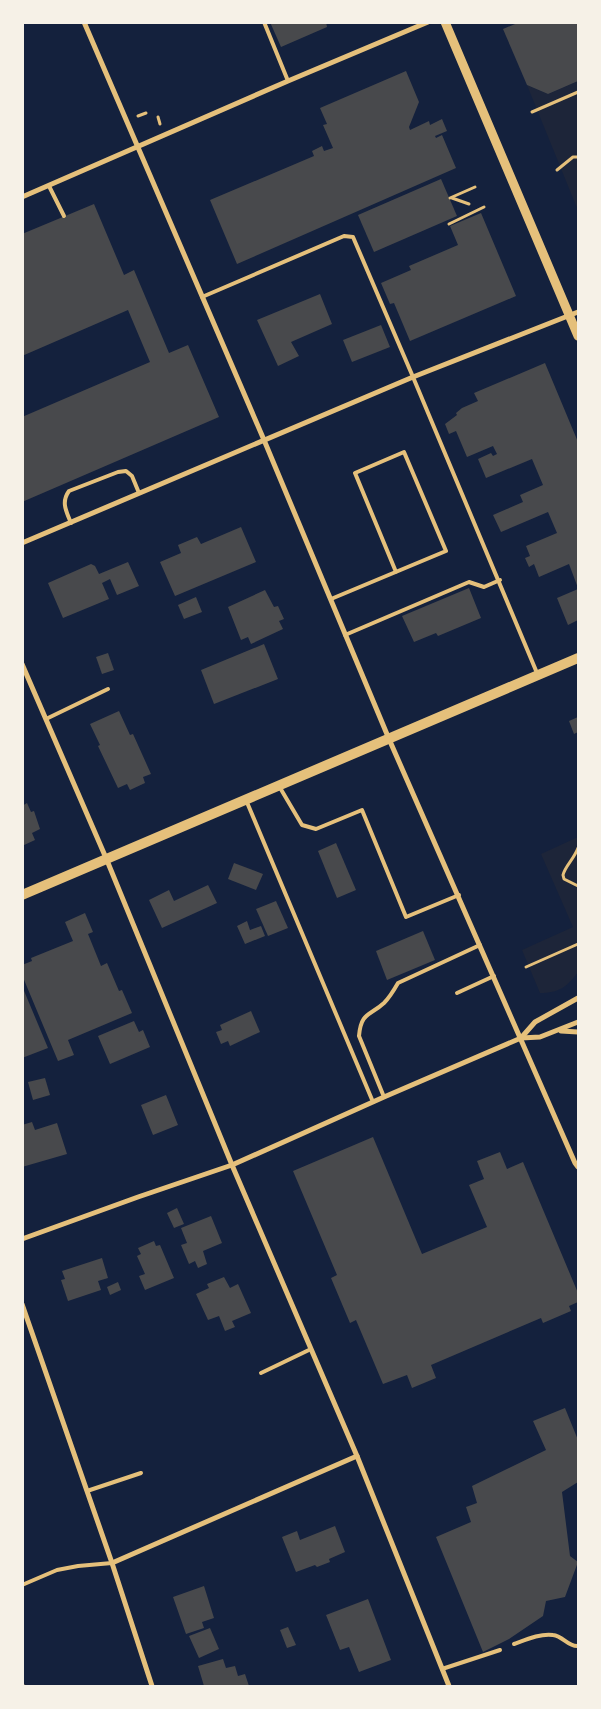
<svg xmlns="http://www.w3.org/2000/svg" width="601" height="1709" font-family="Quicksand,sans-serif">
	<style>
		.green { fill: #1d2539 }
		.building { fill: #48494c }
		.lines { fill: none; stroke-linecap: round; stroke-linejoin: round }
		.path { stroke: #e5c07b; stroke-width: 3 }
		.service { stroke: #e5c07b; stroke-width: 4 }
		.minor { stroke: #e5c07b; stroke-width: 5 }
		.tertiary { stroke: #e5c07b; stroke-width: 9 }
		.secondary { stroke: #e5c07b; stroke-width: 10 }
	</style>
	<rect width="100%" height="100%" fill="#14213d"/>
	<!-- green -->
	<g class="green">
		<polygon points="578,81 578,208 577,208 527,85 548,94"/>
		<path d="M578,837V972C567,987 559,993 540,993L522,950L573,927L541,854Z"/>
	</g>
	<!-- building -->
	<g class="building">
		<polygon points="270,22 326,22 327,27 281,47"/>
		<polygon points="520,22 578,22 578,81 548,94 527,85 503,29"/>
		<polygon points="406,71 419,102 409,127 410,130 429,121 430,125 442,119 447,131 435,136 436,138 442,135 456,168 237,264 210,200 314,156 312,151 322,146 324,151 333,148 323,125 327,124 320,108"/>
		<polygon points="441,179 457,216 374,252 358,215"/>
		<polygon points="94,204 124,275 134,270 169,353 188,345 219,417 22,502 22,417 150,362 128,310 22,356 22,234"/>
		<polygon points="481,213 516,296 410,341 394,303 390,304 381,283 411,270 409,266 458,245 450,226"/>
		<polygon points="320,294 332,324 291,342 299,356 278,366 257,320"/>
		<polygon points="381,325 390,347 352,362 343,340"/>
		<polygon points="545,363 578,442 578,588 569,564 539,577 534,564 529,567 525,558 530,556 526,546 557,533 548,512 501,532 493,515 523,502 520,495 543,485 532,459 486,478 478,459 491,453 493,456 497,454 493,446 467,457 456,431 449,434 445,424 457,415 456,413 462,408 478,401 474,393"/>
		<polygon points="241,527 256,562 175,596 160,562 181,553 178,545 197,537 201,544"/>
		<polygon points="128,562 139,586 117,595 110,579 102,583 109,599 63,618 48,583 91,564 95,566 99,574"/>
		<polygon points="469,588 481,618 438,636 436,633 414,642 402,616"/>
		<polygon points="578,589 578,620 568,625 557,598"/>
		<polygon points="265,590 274,607 278,606 284,619 279,621 283,629 251,644 248,637 241,640 228,607"/>
		<polygon points="196,597 202,612 184,619 178,605"/>
		<polygon points="264,644 278,679 214,704 201,670"/>
		<polygon points="108,653 114,670 102,674 96,657"/>
		<polygon points="119,711 130,735 133,734 151,774 143,777 145,783 130,790 127,784 118,788 98,746 100,745 90,724"/>
		<polygon points="578,717 578,732 574,734 569,721"/>
		<polygon points="27,803 31,812 34,811 40,829 32,833 35,840 22,846 22,806"/>
		<polygon points="336,843 356,890 337,898 318,851"/>
		<polygon points="234,863 263,874 256,890 228,879"/>
		<polygon points="208,885 217,903 162,928 149,900 169,890 174,901"/>
		<polygon points="276,901 288,928 268,936 256,909"/>
		<polygon points="85,913 93,932 88,934 101,966 107,963 119,991 122,990 132,1013 68,1040 74,1055 58,1061 22,975 22,965 32,961 31,958 73,941 65,922"/>
		<polygon points="247,921 250,930 261,926 265,936 245,944 237,926"/>
		<polygon points="423,931 435,960 387,980 376,951"/>
		<polygon points="22,986 48,1048 22,1058"/>
		<polygon points="251,1011 260,1032 230,1046 228,1041 221,1044 216,1032 222,1030 220,1025"/>
		<polygon points="134,1021 139,1032 143,1030 150,1047 110,1064 98,1036"/>
		<polygon points="45,1078 50,1095 33,1100 28,1082"/>
		<polygon points="166,1095 178,1125 153,1135 141,1105"/>
		<polygon points="32,1122 35,1130 57,1123 67,1154 22,1167 22,1125"/>
		<polygon points="373,1137 422,1254 487,1227 469,1185 484,1179 477,1161 500,1152 507,1169 523,1162 578,1293 578,1302 569,1306 571,1311 543,1323 541,1318 431,1365 436,1378 412,1388 407,1375 383,1384 356,1320 350,1323 331,1278 337,1275 293,1171"/>
		<polygon points="177,1208 184,1224 174,1228 167,1213"/>
		<polygon points="211,1216 222,1243 203,1251 207,1264 198,1268 195,1261 189,1264 181,1245 187,1243 181,1228"/>
		<polygon points="154,1241 156,1246 160,1245 174,1278 145,1290 139,1276 145,1274 137,1256 141,1254 138,1248"/>
		<polygon points="102,1258 108,1278 98,1281 101,1290 68,1301 61,1280 65,1279 62,1271"/>
		<polygon points="224,1277 230,1288 238,1284 251,1313 232,1321 235,1327 225,1331 219,1316 208,1320 196,1294 209,1288 207,1284"/>
		<polygon points="118,1282 121,1290 110,1295 107,1287"/>
		<polygon points="565,1408 578,1440 578,1482 562,1492 570,1556 578,1562 565,1597 546,1601 543,1616 509,1639 483,1652 436,1537 471,1522 466,1507 477,1503 472,1486 546,1450 533,1421"/>
		<polygon points="335,1526 345,1552 329,1559 330,1562 317,1567 315,1565 296,1572 282,1537 297,1531 300,1540"/>
		<polygon points="204,1586 214,1618 202,1622 204,1628 186,1634 173,1597"/>
		<polygon points="368,1599 391,1660 359,1672 349,1647 340,1650 326,1615"/>
		<polygon points="288,1627 296,1645 287,1648 280,1630"/>
		<polygon points="210,1628 219,1649 199,1658 189,1636"/>
		<polygon points="223,1659 226,1668 235,1666 238,1676 245,1674 249,1686 204,1686 198,1666"/>
	</g>
	<g class="lines">
		<!-- path -->
		<g class="path">
			<polyline points="532,112 578,92"/>
			<polyline points="138,116 146,113"/>
			<polyline points="158,117 160,124"/>
			<polyline points="557,170 573,157 578,157"/>
			<polyline points="450,198 475,187"/>
			<polyline points="452,198 469,204"/>
			<polyline points="449,224 484,207"/>
			<path d="M578,848C574,859 565,866 563,875L564,879L578,886"/>
			<polyline points="526,967 578,944"/>
		</g>
		<!-- service -->
		<g class="service">
			<polyline points="264,22 288,81"/>
			<polyline points="49,186 64,216"/>
			<polyline points="202,297 344,236 353,237 413,377 537,673"/>
			<path d="M71,523C66,511 61,502 69,491L118,472L126,471L132,476L139,493"/>
			<polyline points="331,599 446,551 404,452 355,473 396,572"/>
			<polyline points="345,635 469,582 484,587 500,580"/>
			<polyline points="46,719 108,689"/>
			<polyline points="279,786 302,825 316,829 362,810 406,917 459,895"/>
			<polyline points="246,800 373,1102"/>
			<polyline points="457,993 494,976"/>
			<path d="M384,1097L359,1036C361,1012 370,1016 384,1003C390,997 394,990 398,983L480,945"/>
			<polyline points="261,1373 311,1349"/>
			<polyline points="87,1491 141,1473"/>
			<polyline points="22,1585 57,1570 78,1566 112,1563"/>
			<path d="M514,1644C525,1640 541,1633 553,1635C563,1636 568,1647 578,1646"/>
			<polyline points="442,1669 500,1650"/>
			<polyline points="22,1685 23,1686"/>
		</g>
		<!-- minor -->
		<g class="minor">
			<polyline points="84,22 264,440 389,739 575,1163 578,1167"/>
			<polyline points="22,197 288,81 428,22"/>
			<polyline points="22,543 413,377 578,312"/>
			<polyline points="22,664 106,858 232,1165 357,1456 449,1686"/>
			<polyline points="561,1031 578,1032"/>
			<polyline points="521,1038 535,1022 578,998"/>
			<polyline points="22,1239 138,1197 232,1165 384,1097 521,1038 540,1037 578,1022"/>
			<polyline points="22,1304 112,1563 152,1686"/>
			<polyline points="112,1563 357,1456"/>
		</g>
		<!-- tertiary -->
		<polyline class="tertiary" points="445,22 578,336"/>
		<!-- secondary -->
		<polyline class="secondary" points="22,895 578,658"/>
	</g>
	<!-- border -->
	<rect width="601" height="1709" fill="none" stroke="#f6f1e7" stroke-width="48"/>
</svg>
